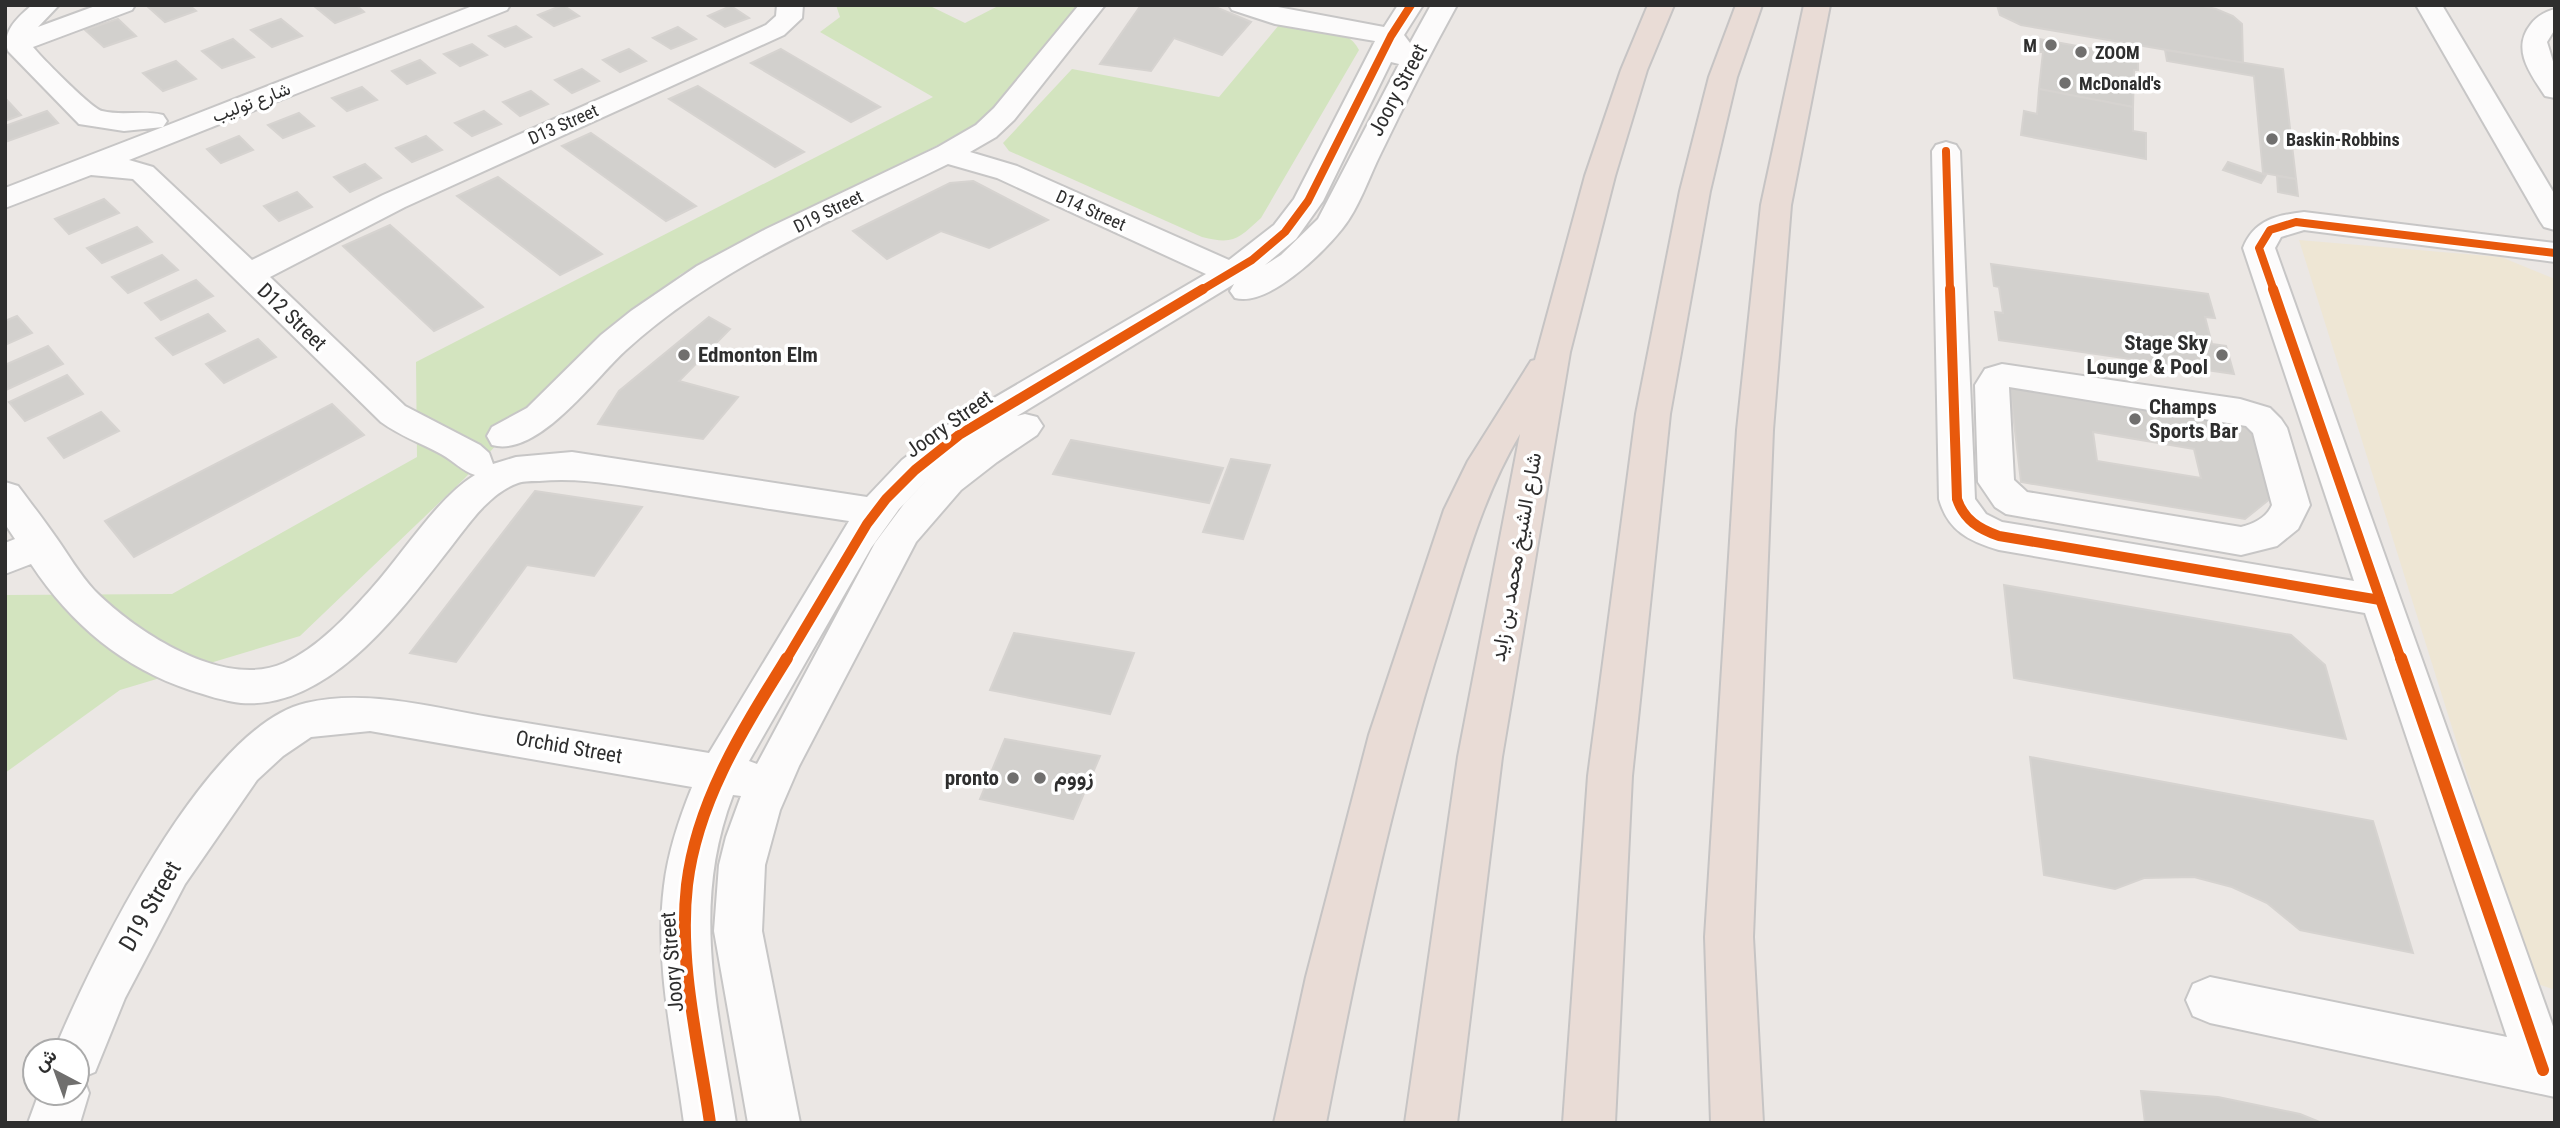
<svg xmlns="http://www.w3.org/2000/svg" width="2560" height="1128" font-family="'Roboto Condensed',Vazirmatn,sans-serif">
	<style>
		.green { fill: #d3e4bf }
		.sand { fill: #eee6d4 }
		.building { fill: #d2d0cd; stroke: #d6d3d0; stroke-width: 2; fill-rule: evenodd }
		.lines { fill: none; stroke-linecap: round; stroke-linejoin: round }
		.minor-casing { stroke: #c7c6c6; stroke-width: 4 }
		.highway-casing { stroke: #c6c4c4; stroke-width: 4 }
		.minor { fill: #fcfbfb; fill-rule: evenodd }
		.highway { fill: #e9dcd6; fill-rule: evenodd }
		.cycleway-far2-casing { stroke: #fff; stroke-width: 11 }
		.cycleway-far1-casing { stroke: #fff; stroke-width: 14 }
		.cycleway-casing { stroke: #fff; stroke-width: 17 }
		.cycleway-far2 { stroke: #e8590c; stroke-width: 8 }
		.cycleway-far1 { stroke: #e8590c; stroke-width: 10 }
		.cycleway { stroke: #e8590c; stroke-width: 12 }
		.poi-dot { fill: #706f6e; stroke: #fff; stroke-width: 2.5 }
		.labels { text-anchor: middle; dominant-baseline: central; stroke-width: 7; stroke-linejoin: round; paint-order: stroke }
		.far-poi-label { font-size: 18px; font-weight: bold; fill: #2e2e2e; stroke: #fff; text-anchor: start }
		.far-street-label { font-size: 18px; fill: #2e2e2e; stroke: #fff }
		.street-label { font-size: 21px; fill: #2e2e2e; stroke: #fff }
		.poi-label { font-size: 21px; font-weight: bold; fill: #2e2e2e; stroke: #fff; text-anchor: start }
		.near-street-label { font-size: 24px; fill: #2e2e2e; stroke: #fff }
	</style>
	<rect width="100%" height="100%" fill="#ebe7e4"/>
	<!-- green -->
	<g class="green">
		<polygon points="836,5 928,5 965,23 1000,5 1082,5 980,124 681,274 589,348 464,479 300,636 120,690 5,773 5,595 172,594 417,457 416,362 933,97 820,32 840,17"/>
		<path d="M1279,25C1304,28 1347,24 1359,50L1261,218C1238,239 1234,245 1202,237L1009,151L1003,143L1072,69L1219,97Z"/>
	</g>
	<!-- sand -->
	<polygon class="sand" points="2299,240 2501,257 2555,279 2555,990 2532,982"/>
	<!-- building -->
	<g class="building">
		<polygon points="189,5 196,11 165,22 147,6"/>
		<polygon points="356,5 364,12 335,23 314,6"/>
		<polygon points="563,5 579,16 554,26 538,15"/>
		<polygon points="1141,5 1211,5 1251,22 1222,55 1174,38 1151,71 1100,64"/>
		<polygon points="1997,5 2198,5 2216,9 2233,16 2242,24 2243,63 2021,25 2000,15"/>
		<polygon points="731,6 749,18 725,27 708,16"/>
		<polygon points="118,19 136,36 104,47 85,30"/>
		<polygon points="281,19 302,36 272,47 251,30"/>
		<polygon points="516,26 531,37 505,47 489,36"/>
		<polygon points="678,27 696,39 671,49 653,38"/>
		<polygon points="233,39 254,57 222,68 202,51"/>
		<polygon points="2039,39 2138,57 2138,70 2134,70 2133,107 2039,89 2043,52 2037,52"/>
		<polygon points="472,44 487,55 460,66 444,54"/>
		<polygon points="629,49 646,61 620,72 603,60"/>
		<polygon points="781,49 880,107 851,122 751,63"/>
		<polygon points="2165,50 2283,69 2296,179 2263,173 2254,76 2167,61"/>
		<polygon points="420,60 435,73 407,84 392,71"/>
		<polygon points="176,61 196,79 163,91 143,73"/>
		<polygon points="582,69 599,81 572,93 555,80"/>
		<polygon points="698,86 804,152 775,167 669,99"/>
		<polygon points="362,87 377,100 347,111 332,98"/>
		<polygon points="2039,89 2133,107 2133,131 2146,133 2146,159 2021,135 2024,111 2037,114"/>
		<polygon points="531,91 548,104 520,116 503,102"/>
		<polygon points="5,98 21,115 5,121"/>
		<polygon points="47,111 58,123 5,142 5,126"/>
		<polygon points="484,111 501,124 472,136 455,123"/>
		<polygon points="299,113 314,126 283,138 268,125"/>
		<polygon points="591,133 696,206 666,221 562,146"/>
		<polygon points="239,136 253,150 221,163 207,149"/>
		<polygon points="426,136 442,150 412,162 396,148"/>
		<polygon points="2228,162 2266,175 2261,183 2223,170"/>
		<polygon points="365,164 381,178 350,192 334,177"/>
		<polygon points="2277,176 2296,179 2298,196 2278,192"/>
		<polygon points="498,177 602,254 560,275 457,196"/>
		<polygon points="973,181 1048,220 989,248 941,231 887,259 853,231 950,183"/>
		<polygon points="297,192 312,207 279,221 264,206"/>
		<polygon points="104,199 119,213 69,234 55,219"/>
		<polygon points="390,225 483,307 434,331 343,246"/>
		<polygon points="137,227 152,242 102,263 87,248"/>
		<polygon points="162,255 178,270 128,293 112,277"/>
		<polygon points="1991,264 2208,294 2215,318 2205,317 2212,344 2226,346 2234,374 1999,340 1995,312 2003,313 1999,287 1994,286"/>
		<polygon points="196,280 213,296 161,320 145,303"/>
		<polygon points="208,314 225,331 173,355 156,338"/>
		<polygon points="17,316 32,333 5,345 5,321"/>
		<polygon points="709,317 730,329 679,381 738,397 703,439 598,424 619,391"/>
		<polygon points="258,339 276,357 224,383 206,364"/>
		<polygon points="48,346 63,364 6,390 5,365"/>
		<polygon points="67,375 83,394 25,421 9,402"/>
		<path d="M2009,380L2261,419L2281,490L2245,519L2021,482ZM2093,432L2194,449L2201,478L2097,461Z"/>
		<polygon points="332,404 364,435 134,557 105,521"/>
		<polygon points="101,412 119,431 64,458 48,438"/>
		<polygon points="1071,440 1223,468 1209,503 1053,474"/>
		<polygon points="1231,459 1270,465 1243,539 1203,532"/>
		<polygon points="535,491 642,507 594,576 527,565 456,662 410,653"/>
		<polygon points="2004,585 2291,635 2325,665 2346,739 2014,678"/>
		<polygon points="1014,633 1134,653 1110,714 990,690"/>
		<polygon points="1005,739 1100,756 1073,819 980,799"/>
		<polygon points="2030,757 2373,821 2413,953 2300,930 2267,903 2232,887 2194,877 2144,878 2115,889 2044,875"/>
		<polygon points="2141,1091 2218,1097 2300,1114 2322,1123 2145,1123"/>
	</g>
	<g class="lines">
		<defs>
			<g id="minor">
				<path d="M32,5H59L38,27L98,5H135L132,10L33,47C41,57 92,109 102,111C122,116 143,110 163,115L167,121L163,127L475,5H510L507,10L129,160L153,167L252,260L383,195L766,25L776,16L777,5H803L802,18L784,35L405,207L270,277L405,406L480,445L489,453L493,464L516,457L572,452L867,497L902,460L946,426L1206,274L997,178L948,164C838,218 718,266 626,350C595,378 538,458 492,445L487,436L492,427L527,408L601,335L631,311L697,266L766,229L938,147L976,125L994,108L1079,5H1105L1014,120L996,137L970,152L1017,166L1229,260L1274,225L1294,199L1375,41L1275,24L1232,10L1229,5H1267L1384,27L1398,5H1423L1404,35L1410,43L1431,5H1457C1430,54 1405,103 1381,153C1369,177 1359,208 1342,229C1322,254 1268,307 1235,298L1230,291L1234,284L1017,416L1025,414L1037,417L1043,426L1037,435L997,462L961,490L916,542L799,766L780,810L765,865L762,931L800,1123H748L714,931L719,865L726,837L741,796L733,795C690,907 718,1008 736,1123H684C674,1046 654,964 664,886C668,852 679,819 692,787L370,731L311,737L283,756L257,780L185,884L125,998L95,1072L83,1077L89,1093L80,1123H28L39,1093H77V1051H54C92,960 205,726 306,703C366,689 429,707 489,717C562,729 636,741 709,753L849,521C787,512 726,502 665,492C622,486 583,477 539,481C533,481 524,481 518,483C489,493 468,525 450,548C402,609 330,710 241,703C223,701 206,695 190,690C123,668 70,623 31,564L5,574V543L15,539L5,524V482L18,486C30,502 44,520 55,536C68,554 79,574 95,591C136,632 224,690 284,663C318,648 348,615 372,588C402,555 438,497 475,475C462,471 454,461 441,454C421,443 400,436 381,422L133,179L91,175L5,208V188L163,127L124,131L79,124L8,51C1,32 18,17 32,5ZM1391,62L1399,64L1318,219L1281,255L1265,265L1296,239L1323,201ZM931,476L904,504L875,543L757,764L749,761L871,548L899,509Z"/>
				<polygon points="2416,5 2442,5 2555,195 2555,230 2544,227 2540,221"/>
				<path d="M2555,9V29L2547,42L2555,68V98L2545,96C2530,73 2511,49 2531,24C2537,16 2545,12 2555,9Z"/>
				<path d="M1946,142L1956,145L1960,151L1975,499L1986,514L2002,522L2354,581L2243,248C2254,220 2277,215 2304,212L2555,243V262L2304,230L2281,237L2275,248L2555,1032V1097L2210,1023L2193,1016L2186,1000L2193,984L2210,977L2507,1037L2365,613L1999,550C1969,541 1948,531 1939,499L1932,151L1936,145Z"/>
				<path d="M2002,364L2240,399L2270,408L2281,419L2287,428L2310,505L2298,529L2277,546L2241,555L2006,514L1995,507L1978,482L1975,385L1985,369ZM2009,387L2246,426L2253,433L2272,505C2267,517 2254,524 2241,527L2027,492L2014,480Z"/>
			</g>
			<g id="highway">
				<path d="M1648,5H1674L1647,70L1615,176L1570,352L1502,757L1457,1123H1405L1458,757L1520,434C1483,496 1465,563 1444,632C1393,793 1358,957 1326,1123H1274L1306,977L1369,735L1444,510L1468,461L1531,361L1535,360L1585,176L1621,70Z"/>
				<polygon points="1736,5 1762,5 1737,77 1710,191 1670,414 1632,776 1615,1123 1563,1123 1588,776 1636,414 1680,191 1709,77"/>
				<polygon points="1804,5 1830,5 1791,205 1773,430 1753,937 1763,1123 1711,1123 1705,937 1737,430 1761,205"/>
			</g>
		</defs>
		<!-- minor casing -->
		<use href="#minor" class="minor-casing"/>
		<!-- highway casing -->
		<use href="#highway" class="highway-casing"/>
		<!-- minor -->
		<use href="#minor" class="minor"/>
		<!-- highway -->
		<use href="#highway" class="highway"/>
		<defs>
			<g id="cycleway-far2">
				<polyline points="1946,151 1950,291"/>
				<polyline points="1200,291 1252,260 1285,232 1308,201 1391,36 1411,5"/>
				<polyline points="2274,291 2259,248 2270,230 2296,222 2555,253"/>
			</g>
			<g id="cycleway-far1">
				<path d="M1950,289L1957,499C1964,520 1979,529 1999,536L2380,600"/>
				<polyline points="2273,289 2401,660"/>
				<polyline points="786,660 867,524 886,499 915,470 959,435 1203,289"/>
			</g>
			<g id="cycleway">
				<polyline points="2401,658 2543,1070"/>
				<path d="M710,1123C699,1046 678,964 687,885C697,801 743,729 787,658"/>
			</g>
		</defs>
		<!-- cycleway-far2 casing -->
		<use href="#cycleway-far2" class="cycleway-far2-casing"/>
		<!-- cycleway-far1 casing -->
		<use href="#cycleway-far1" class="cycleway-far1-casing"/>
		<!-- cycleway casing -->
		<use href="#cycleway" class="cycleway-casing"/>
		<!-- cycleway-far2 -->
		<use href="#cycleway-far2" class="cycleway-far2"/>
		<!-- cycleway-far1 -->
		<use href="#cycleway-far1" class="cycleway-far1"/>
		<!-- cycleway -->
		<use href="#cycleway" class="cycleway"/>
	</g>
	<!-- markers -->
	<g class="poi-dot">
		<circle cx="2051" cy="45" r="7"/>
		<circle cx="2081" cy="52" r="7"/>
		<circle cx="2065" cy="83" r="7"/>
		<circle cx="2272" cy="139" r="7"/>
		<circle cx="684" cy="355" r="7"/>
		<circle cx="2222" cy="355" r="7"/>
		<circle cx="2135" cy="419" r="7"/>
		<circle cx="1013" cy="778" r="7"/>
		<circle cx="1040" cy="778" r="7"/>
	</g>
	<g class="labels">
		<!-- far-poi labels -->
		<g class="far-poi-label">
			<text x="2037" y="45" text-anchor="end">M</text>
			<text x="2095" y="52">ZOOM</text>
			<text x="2079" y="83">McDonald's</text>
			<text x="2286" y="139">Baskin-Robbins</text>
		</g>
		<!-- far-street labels -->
		<g class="far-street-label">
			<text transform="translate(251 102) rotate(-21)">شارع توليب</text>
			<text transform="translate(563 124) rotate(-24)">D13 Street</text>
			<text transform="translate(1091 210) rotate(24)">D14 Street</text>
			<text transform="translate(828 211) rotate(-26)">D19 Street</text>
		</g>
		<!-- street labels -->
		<g class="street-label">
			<text transform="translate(1398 90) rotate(-62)">Joory Street</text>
			<text transform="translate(292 317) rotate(44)">D12 Street</text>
			<text transform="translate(949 424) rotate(-35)">Joory Street</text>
			<text transform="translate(1516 557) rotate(-80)">شارع الشيخ محمد بن زايد</text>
			<text transform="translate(569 747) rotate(10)">Orchid Street</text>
			<text transform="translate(672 962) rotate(-95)">Joory Street</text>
		</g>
		<!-- poi labels -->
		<g class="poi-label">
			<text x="2208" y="343" text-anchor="end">Stage Sky<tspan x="2208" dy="24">Lounge &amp; Pool</tspan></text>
			<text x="698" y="355">Edmonton Elm</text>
			<text x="2149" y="407">Champs<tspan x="2149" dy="24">Sports Bar</tspan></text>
			<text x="999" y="778" text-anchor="end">pronto</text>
			<text x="1054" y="778">زووم</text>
		</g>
		<!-- near-street labels -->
		<g class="near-street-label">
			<text transform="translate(150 906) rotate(-60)">D19 Street</text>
		</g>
	</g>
	<!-- border -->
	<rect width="2560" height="1128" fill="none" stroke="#2e2e2e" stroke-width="14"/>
	<!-- north arrow -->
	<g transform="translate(56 1072) rotate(319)"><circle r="33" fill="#ffffff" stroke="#ababab" stroke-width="2"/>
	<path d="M0-5L12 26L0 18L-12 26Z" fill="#706f6e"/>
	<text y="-10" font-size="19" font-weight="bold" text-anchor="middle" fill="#2e2e2e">ش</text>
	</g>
</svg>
